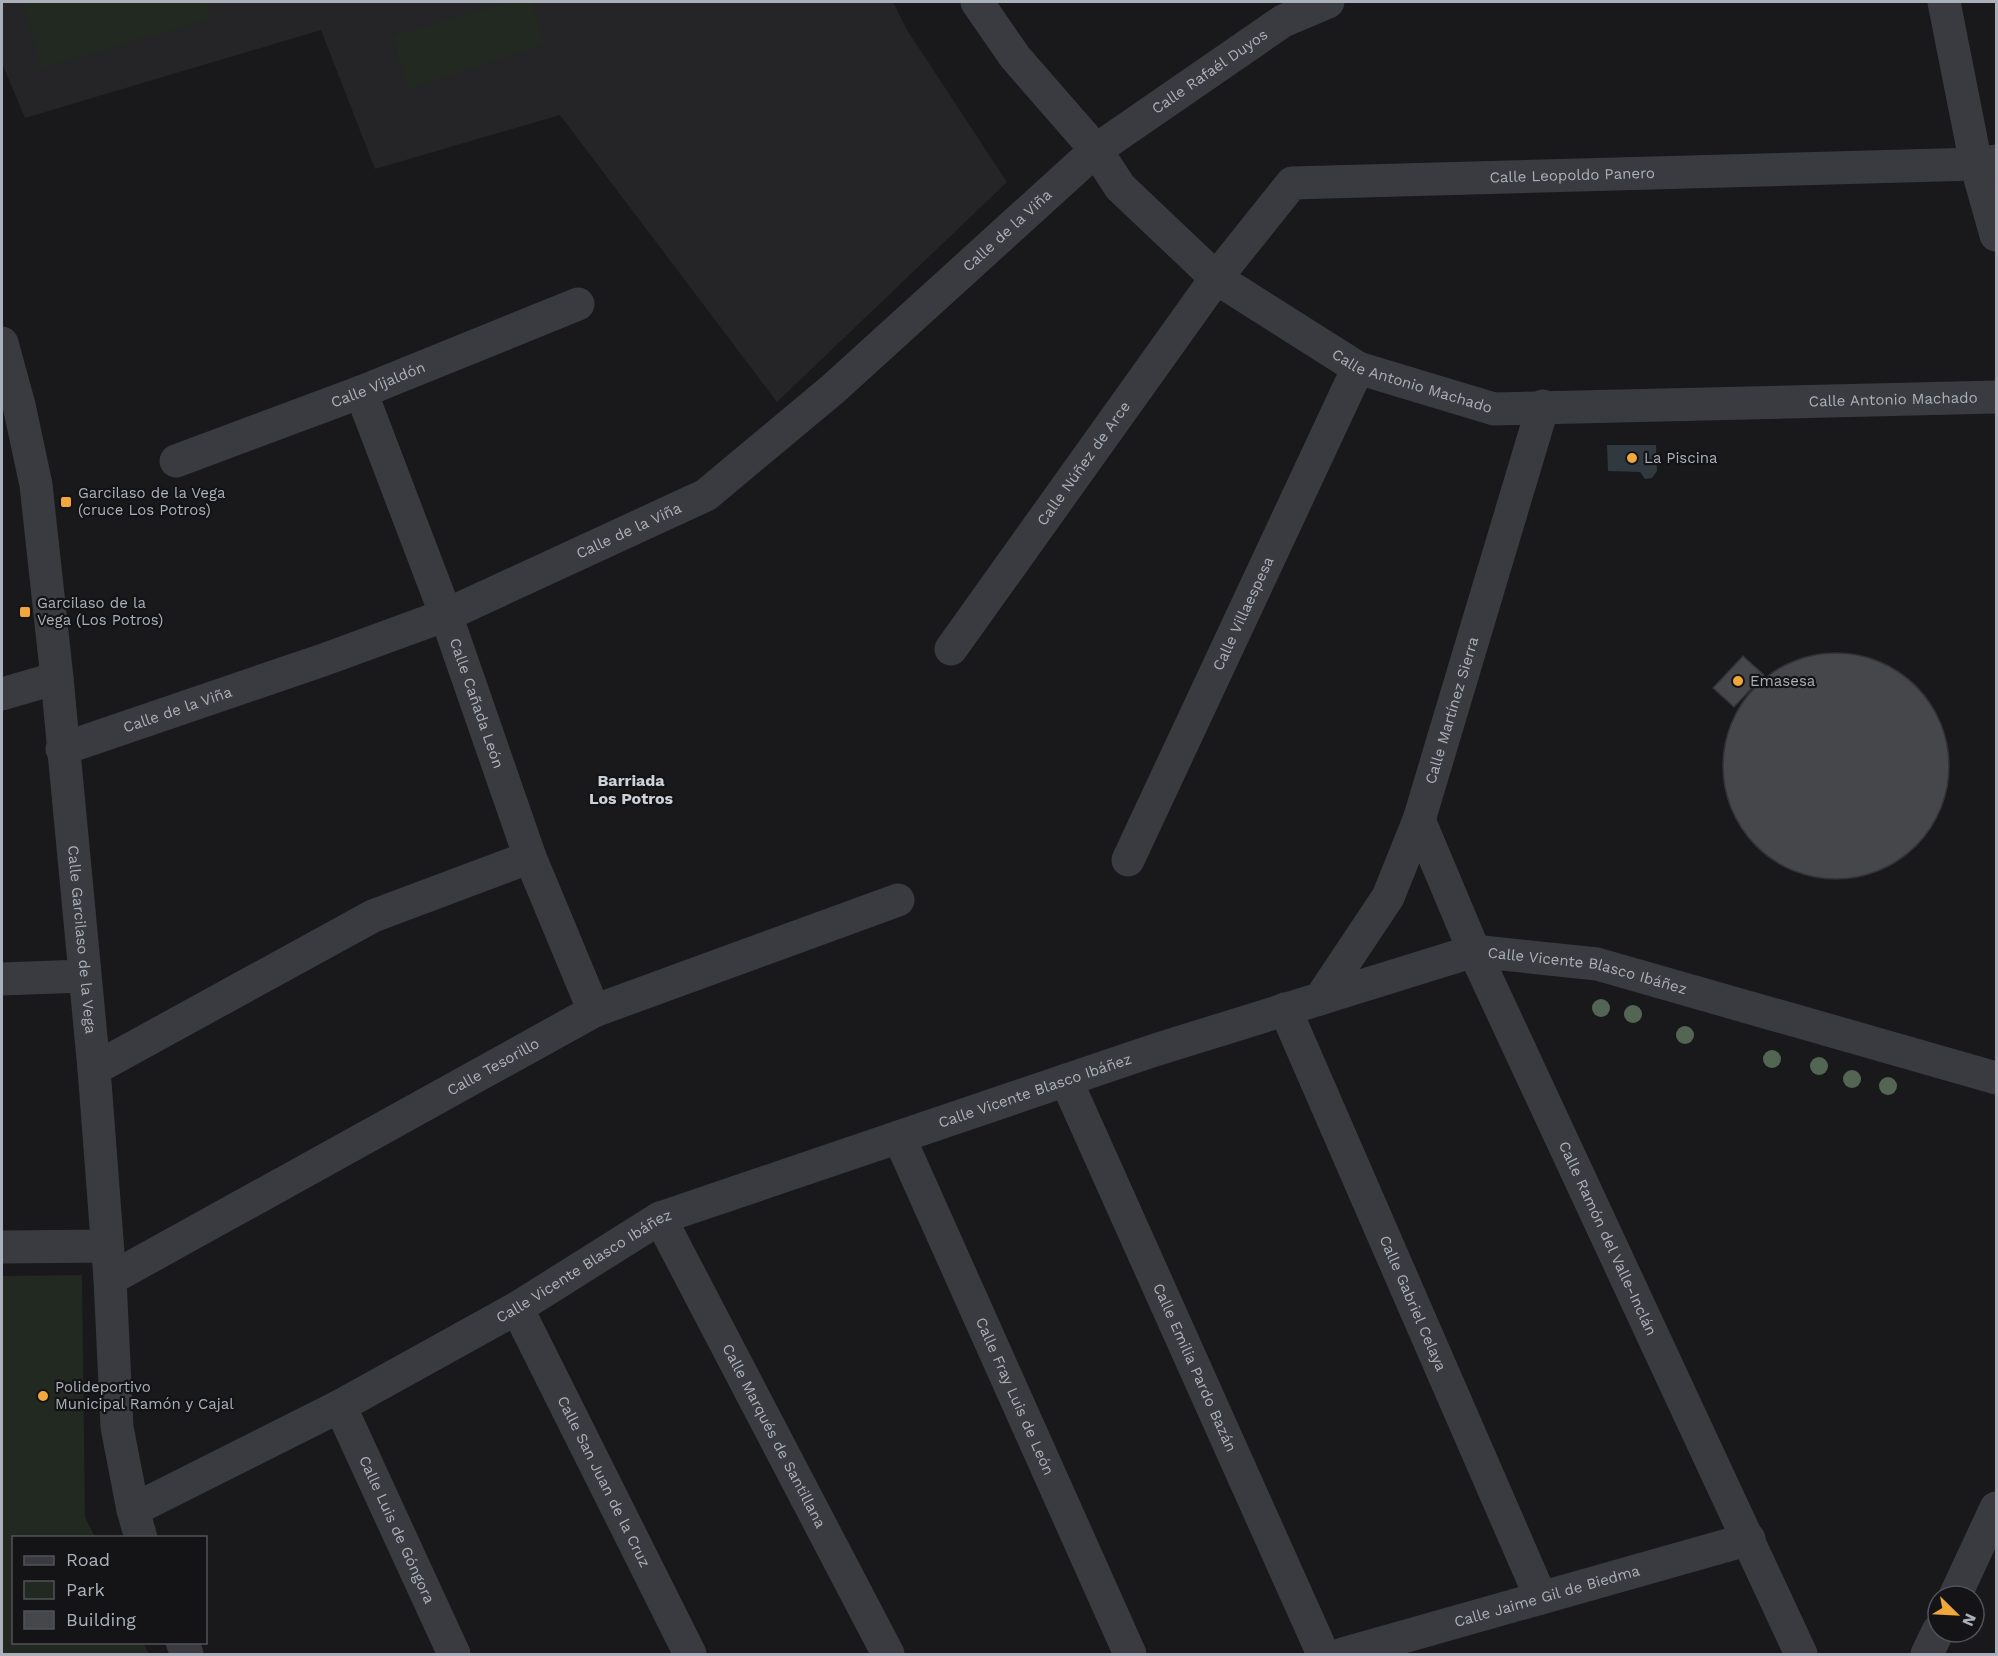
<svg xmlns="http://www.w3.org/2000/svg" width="1998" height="1656" font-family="'Work Sans',sans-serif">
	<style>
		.built { fill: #252528 }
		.green { fill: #212921 }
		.water { fill: #2f393f }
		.building { fill: #45474b; stroke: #333337; stroke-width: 1.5 }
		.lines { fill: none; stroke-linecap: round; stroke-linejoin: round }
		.minor { stroke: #3a3b40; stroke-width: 33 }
		.tree { fill: #536654 }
		.poi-dot { fill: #f1a73b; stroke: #141416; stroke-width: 2 }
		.labels { text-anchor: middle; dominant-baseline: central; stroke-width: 4.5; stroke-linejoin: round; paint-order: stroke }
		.street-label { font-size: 15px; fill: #abb1bb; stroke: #141416 }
		.poi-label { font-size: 15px; fill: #abb1bb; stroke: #141416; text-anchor: start }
		.neighbourhood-label { font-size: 16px; font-weight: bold; fill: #ccd0d7; stroke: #141416 }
	</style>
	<rect width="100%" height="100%" fill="#19191b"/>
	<!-- built -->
	<polygon class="built" points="2,2 893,2 907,30 1007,182 777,402 560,115 375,169 321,30 25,118 2,63"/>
	<!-- green -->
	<g class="green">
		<polygon points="23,2 207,2 211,19 41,68"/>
		<polygon points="509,2 532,2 545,44 408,89 392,36"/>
		<polygon points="82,1275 85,1517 95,1537 14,1538 14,1642 143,1643 149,1654 2,1654 2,1276"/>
	</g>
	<!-- water -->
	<polygon class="water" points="1607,445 1656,445 1657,471 1652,478 1645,479 1640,472 1608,471"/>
	<!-- building -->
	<g class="building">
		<circle cx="1836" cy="766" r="113"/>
		<polygon points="1743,656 1764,675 1734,707 1713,688"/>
	</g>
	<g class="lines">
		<!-- minor -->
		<g class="minor">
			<path id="s1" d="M977,2L1015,57L1096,150L1120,187L1216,278L1358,368L1494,409L1996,397"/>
			<polyline points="1944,2 1976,164 1996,235"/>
			<path id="s2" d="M2,343L19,405L36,485L57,678L94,1069L110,1279L117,1427L133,1510L141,1538"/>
			<path id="s3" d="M361,392L446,615L530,857L594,1011"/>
			<path id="s4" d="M176,461L361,392L578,304"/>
			<path id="s5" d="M951,649L1216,278L1292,183L1976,164L1996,161"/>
			<polyline points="2,694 57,678"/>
			<path id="s6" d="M62,749L323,660L446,615L706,495L833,389L1096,150L1283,21L1328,2"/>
			<path id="s7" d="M1419,820L1474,951L1801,1654"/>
			<path id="s8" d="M1128,860L1358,368"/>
			<polyline points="2,979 84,976"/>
			<path id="s9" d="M1320,999L1388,897L1419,820L1543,406"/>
			<path id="s10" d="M1285,1009L1541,1598"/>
			<polyline points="94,1069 373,916 530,857"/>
			<path id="s11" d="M1066,1080L1323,1654"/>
			<path id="s12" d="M899,1137L1130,1654"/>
			<path id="s13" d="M660,1218L888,1654"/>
			<polyline points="2,1247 107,1246"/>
			<path id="s14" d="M110,1279L594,1011L898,900"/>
			<path id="s15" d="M517,1308L690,1654"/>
			<path id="s16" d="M340,1406L454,1654"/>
			<path id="s17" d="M133,1510L340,1406L517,1308L660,1218L1155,1050L1474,951L1597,964L1996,1078"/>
			<polyline points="1955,1596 1996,1508"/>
			<polyline points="182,1642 187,1654"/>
			<path id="s18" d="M1343,1654L1749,1539"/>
			<polyline points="1927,1654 1938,1631"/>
		</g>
	</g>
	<!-- trees -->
	<g class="tree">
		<circle cx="1601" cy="1008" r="9"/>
		<circle cx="1633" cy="1014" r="9"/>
		<circle cx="1685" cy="1035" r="9"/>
		<circle cx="1772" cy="1059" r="9"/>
		<circle cx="1819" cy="1066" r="9"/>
		<circle cx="1852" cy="1079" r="9"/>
		<circle cx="1888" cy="1086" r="9"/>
	</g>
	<!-- markers -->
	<g class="poi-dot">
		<circle cx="1632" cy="458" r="6"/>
		<rect x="60" y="496" width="12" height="12" rx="3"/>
		<rect x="19" y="606" width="12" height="12" rx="3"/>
		<circle cx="1738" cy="681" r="6"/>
		<circle cx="43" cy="1396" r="6"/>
	</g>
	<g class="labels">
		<!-- street labels -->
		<g class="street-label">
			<text stroke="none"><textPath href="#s6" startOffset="1352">Calle Rafaél Duyos</textPath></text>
			<text stroke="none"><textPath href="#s5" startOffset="858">Calle Leopoldo Panero</textPath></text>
			<text stroke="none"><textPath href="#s6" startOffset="1094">Calle de la Viña</textPath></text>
			<text stroke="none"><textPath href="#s1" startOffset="590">Calle Antonio Machado</textPath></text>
			<text stroke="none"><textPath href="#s4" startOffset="216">Calle Vijaldón</textPath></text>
			<text stroke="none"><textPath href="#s1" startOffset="1076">Calle Antonio Machado</textPath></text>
			<text stroke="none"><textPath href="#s5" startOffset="228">Calle Núñez de Arce</textPath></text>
			<text stroke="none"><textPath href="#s6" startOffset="608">Calle de la Viña</textPath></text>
			<text stroke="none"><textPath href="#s8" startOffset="272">Calle Villaespesa</textPath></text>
			<text stroke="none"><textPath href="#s3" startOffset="332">Calle Cañada León</textPath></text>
			<text stroke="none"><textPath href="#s6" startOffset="122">Calle de la Viña</textPath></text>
			<text stroke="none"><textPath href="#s9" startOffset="320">Calle Martínez Sierra</textPath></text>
			<text stroke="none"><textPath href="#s2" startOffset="603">Calle Garcilaso de la Vega</textPath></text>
			<text stroke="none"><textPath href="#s17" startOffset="1575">Calle Vicente Blasco Ibáñez</textPath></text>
			<text stroke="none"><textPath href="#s14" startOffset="438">Calle Tesorillo</textPath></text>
			<text stroke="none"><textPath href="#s17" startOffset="999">Calle Vicente Blasco Ibáñez</textPath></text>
			<text stroke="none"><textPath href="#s7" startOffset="459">Calle Ramón del Valle-Inclán</textPath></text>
			<text stroke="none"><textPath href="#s17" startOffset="513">Calle Vicente Blasco Ibáñez</textPath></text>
			<text stroke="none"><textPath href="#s10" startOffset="321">Calle Gabriel Celaya</textPath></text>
			<text stroke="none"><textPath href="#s11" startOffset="315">Calle Emilia Pardo Bazán</textPath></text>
			<text stroke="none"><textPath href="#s12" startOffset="284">Calle Fray Luis de León</textPath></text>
			<text stroke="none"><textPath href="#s13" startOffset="246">Calle Marqués de Santillana</textPath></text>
			<text stroke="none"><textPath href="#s15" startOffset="194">Calle San Juan de la Cruz</textPath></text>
			<text stroke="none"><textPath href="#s16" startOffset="136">Calle Luis de Góngora</textPath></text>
			<text stroke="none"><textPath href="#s18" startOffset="212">Calle Jaime Gil de Biedma</textPath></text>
		</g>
		<!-- poi labels -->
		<g class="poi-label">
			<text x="1644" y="458">La Piscina</text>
			<text x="78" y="493">Garcilaso de la Vega<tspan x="78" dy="17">(cruce Los Potros)</tspan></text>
			<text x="37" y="603">Garcilaso de la<tspan x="37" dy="17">Vega (Los Potros)</tspan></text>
			<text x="1750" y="681">Emasesa</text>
			<text x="55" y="1387">Polideportivo<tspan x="55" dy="17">Municipal Ramón y Cajal</tspan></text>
		</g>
		<!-- neighbourhood labels -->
		<g class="neighbourhood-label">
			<text x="631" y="780">Barriada<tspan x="631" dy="18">Los Potros</tspan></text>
		</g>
	</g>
	<!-- border -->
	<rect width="1998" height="1656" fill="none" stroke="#abb1bb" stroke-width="6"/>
	<!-- legend -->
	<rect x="12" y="1536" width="195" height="108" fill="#141416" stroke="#505358" stroke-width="1.5"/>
	<rect x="24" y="1556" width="30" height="9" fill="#3a3b40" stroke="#505358" stroke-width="1.5"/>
	<text x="66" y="1566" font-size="18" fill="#abb1bb">Road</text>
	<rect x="24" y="1581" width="30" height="18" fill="#212921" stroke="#505358" stroke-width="1.5"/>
	<text x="66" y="1596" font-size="18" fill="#abb1bb">Park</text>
	<rect x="24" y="1611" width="30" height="18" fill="#45474b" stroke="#505358" stroke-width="1.5"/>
	<text x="66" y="1626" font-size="18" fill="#abb1bb">Building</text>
	<!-- north arrow -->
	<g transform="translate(1956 1614) rotate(114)"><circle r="28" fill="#141416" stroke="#505358" stroke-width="1.5"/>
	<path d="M0-4.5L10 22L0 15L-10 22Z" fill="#f1a73b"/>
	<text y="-9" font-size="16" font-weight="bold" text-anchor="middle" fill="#abb1bb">N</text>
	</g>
</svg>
